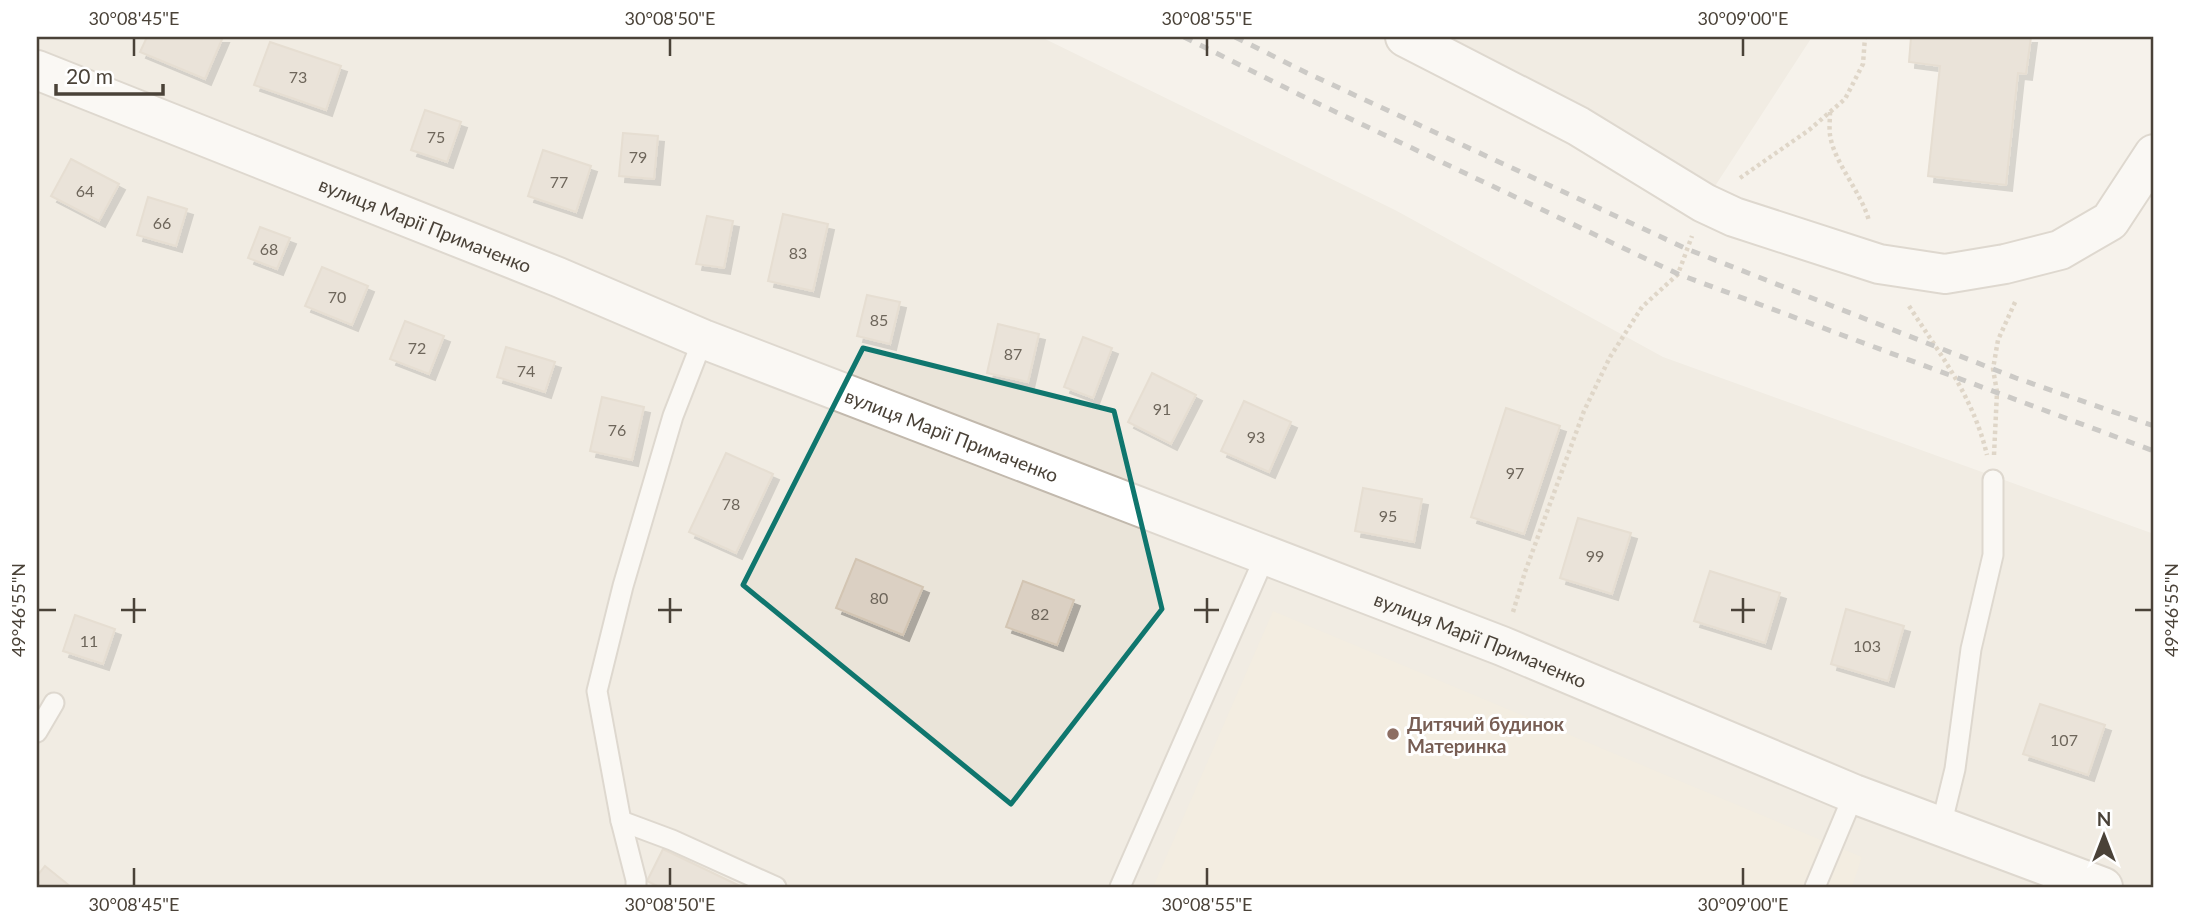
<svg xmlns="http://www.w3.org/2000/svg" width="2191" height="924" font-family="Lato,sans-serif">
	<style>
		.residential { fill: #eae4d9 }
		.education { fill: #efe6d5 }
		.building { fill: #dbd0c3; stroke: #d3c5b3; stroke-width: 2; filter: url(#shadow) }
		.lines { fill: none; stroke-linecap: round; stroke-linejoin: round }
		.service-casing { stroke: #c2b9ad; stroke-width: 23 }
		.minor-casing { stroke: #c2b9ad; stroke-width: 42 }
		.path { stroke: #c4b49e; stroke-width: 4.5; stroke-dasharray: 3.5 3.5; stroke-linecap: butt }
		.service { stroke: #fff; stroke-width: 19 }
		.minor { stroke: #fff; stroke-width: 38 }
		.rail { stroke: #999; stroke-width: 5; stroke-dasharray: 9 9; stroke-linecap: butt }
		.marked { fill: none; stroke: #0f766e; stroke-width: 5; stroke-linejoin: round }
		.ticks { fill: none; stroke: #4a4238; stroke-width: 2.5 }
		.education-dot { fill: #8d6e63; stroke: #fff; stroke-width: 2.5 }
		.labels { text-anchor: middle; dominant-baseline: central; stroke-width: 6; stroke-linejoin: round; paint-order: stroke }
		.number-label { font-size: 16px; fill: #6e665b }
		.street-label { font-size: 19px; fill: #4a4238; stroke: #fff }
		.education-label { font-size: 19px; font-weight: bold; fill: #785e54; stroke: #fff; text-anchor: start }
		.neatline { fill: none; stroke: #4a4238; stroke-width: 2.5 }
		.ticks-label { font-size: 18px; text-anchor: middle; fill: #4a4238 }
	</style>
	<defs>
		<filter id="shadow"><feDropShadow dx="6" dy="6" stdDeviation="0" flood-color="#0004"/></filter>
	</defs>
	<rect width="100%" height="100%" fill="#f6f2eb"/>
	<!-- residential -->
	<g class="residential">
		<polygon points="37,37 1041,37 1395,210 1663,357 2154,534 2154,887 37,887"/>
		<polygon points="1409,37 1812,37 1704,203"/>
	</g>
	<!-- education -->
	<polygon class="education" points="1273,611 1862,857 1852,887 1153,887"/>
	<!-- building -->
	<g class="building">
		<polygon points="147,37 223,37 205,79 140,52"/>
		<polygon points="1911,37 2031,37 2026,74 2018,73 2006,185 1928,176 1940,66 1909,62"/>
		<polygon points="270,42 341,66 326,110 254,85"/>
		<polygon points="425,110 461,122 447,162 411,150"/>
		<polygon points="623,133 658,136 654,179 619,176"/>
		<polygon points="543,150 591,166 576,212 528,196"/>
		<polygon points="71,159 119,184 99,221 51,196"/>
		<polygon points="148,197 187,209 176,246 137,235"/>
		<polygon points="783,214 828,224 813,291 768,281"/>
		<polygon points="707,216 733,221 724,268 696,264"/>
		<polygon points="260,227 290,238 277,269 248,258"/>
		<polygon points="322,267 368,286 352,325 305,306"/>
		<polygon points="867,295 900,302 890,344 857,336"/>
		<polygon points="405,321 444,336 429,374 390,359"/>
		<polygon points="998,324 1039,334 1028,382 987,373"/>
		<polygon points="1083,337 1112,348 1093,398 1064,387"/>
		<polygon points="506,347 555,362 545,392 497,377"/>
		<polygon points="1152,373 1196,395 1171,444 1128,422"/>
		<polygon points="602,397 644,407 632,460 590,451"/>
		<polygon points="1244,401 1291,422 1269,472 1221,451"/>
		<polygon points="1506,408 1560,426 1524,534 1471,517"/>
		<polygon points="726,453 773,474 736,553 689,532"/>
		<polygon points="1363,488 1422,499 1414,542 1355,531"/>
		<polygon points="1578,518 1631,533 1612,594 1560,578"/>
		<polygon points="856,559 923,587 903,635 836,608"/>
		<polygon points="1710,571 1780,593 1765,643 1694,621"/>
		<polygon points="1023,581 1074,600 1057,645 1006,627"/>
		<polygon points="1846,609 1904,626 1888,681 1831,664"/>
		<polygon points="75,615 115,629 103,664 63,651"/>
		<polygon points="2040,704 2105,725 2088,775 2023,754"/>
		<polygon points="663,849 742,887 659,887 647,881"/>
		<polygon points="45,866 71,887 37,887 37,876"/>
	</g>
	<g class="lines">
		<defs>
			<g id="service">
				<polyline points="37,732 54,703"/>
				<polyline points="621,821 672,840 776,887"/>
				<polyline points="1941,826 1955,769 1971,649 1993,555 1993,480"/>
				<polyline points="636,887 636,880 621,821 597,691 623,586 673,416 703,339"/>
				<polyline points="1120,887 1266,554"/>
				<polyline points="1815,887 1854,794"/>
			</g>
			<g id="minor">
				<polyline points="1405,37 1578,126 1704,203 1734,217 1879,264 1945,274 2005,264 2060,250 2110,221 2154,154"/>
				<path id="s1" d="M37,70L558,277L703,339L1502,646L1854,794L2103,887"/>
			</g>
		</defs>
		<!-- service casing -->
		<use href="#service" class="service-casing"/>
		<!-- minor casing -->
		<use href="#minor" class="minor-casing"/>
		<!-- path -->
		<g class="path">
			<path d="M1830,112C1830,119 1829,128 1830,135C1834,163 1862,193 1869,221"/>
			<polyline points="1740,178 1809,130 1845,99 1863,64 1865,37"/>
			<path d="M1909,306C1941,356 1973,396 1987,455"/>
			<polyline points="1994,455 1997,392 1993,369 1998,340 2016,300"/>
			<polyline points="1513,612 1525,572 1584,411 1610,357 1642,307 1678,274 1692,236"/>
		</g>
		<!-- service -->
		<use href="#service" class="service"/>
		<!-- minor -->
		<use href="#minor" class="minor"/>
		<!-- rail -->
		<g class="rail">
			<polyline points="1184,37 1300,95 1678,274 2154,451"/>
			<polyline points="1235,37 1307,73 1687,249 2016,378 2154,426"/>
		</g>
	</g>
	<!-- marked area -->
	<path d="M0 0H2191V924H0ZM863,348L1114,411L1162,609L1011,804L743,585Z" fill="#f6f2eb" fill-opacity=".55" fill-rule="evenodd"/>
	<path class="marked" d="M863,348L1114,411L1162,609L1011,804L743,585Z"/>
	<!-- ticks -->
	<path class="ticks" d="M134,38V56M670,38V56M1207,38V56M1743,38V56M134,598V623M670,598V623M1207,598V623M1743,598V623M38,610H56M121,610H146M658,610H682M1194,610H1219M1731,610H1755M2135,610H2152M134,868V886M670,868V886M1207,868V886M1743,868V886"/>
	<!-- markers -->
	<circle class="education-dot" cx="1393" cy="734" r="7"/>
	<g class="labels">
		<!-- number labels -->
		<g class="number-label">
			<text x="298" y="76">73</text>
			<text x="436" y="136">75</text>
			<text x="638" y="156">79</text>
			<text x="559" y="181">77</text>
			<text x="85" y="190">64</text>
			<text x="162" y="222">66</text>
			<text x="269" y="248">68</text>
			<text x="798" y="252">83</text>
			<text x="337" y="296">70</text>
			<text x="879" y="319">85</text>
			<text x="417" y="347">72</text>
			<text x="1013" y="353">87</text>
			<text x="526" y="370">74</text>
			<text x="1162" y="408">91</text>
			<text x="617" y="429">76</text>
			<text x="1256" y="436">93</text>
			<text x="1515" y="472">97</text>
			<text x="731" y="503">78</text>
			<text x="1388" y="515">95</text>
			<text x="1595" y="555">99</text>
			<text x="879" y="597">80</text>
			<text x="1040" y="613">82</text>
			<text x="89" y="640">11</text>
			<text x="1867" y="645">103</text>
			<text x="2064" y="739">107</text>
		</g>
		<!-- street labels -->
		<g class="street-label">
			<text stroke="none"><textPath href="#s1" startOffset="418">вулиця Марії Примаченко</textPath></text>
			<text stroke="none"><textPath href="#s1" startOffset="985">вулиця Марії Примаченко</textPath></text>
			<text stroke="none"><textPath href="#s1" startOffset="1552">вулиця Марії Примаченко</textPath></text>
		</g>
		<!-- education labels -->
		<g class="education-label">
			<text x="1407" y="723">Дитячий будинок<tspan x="1407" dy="22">Материнка</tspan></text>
		</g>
	</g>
	<!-- border -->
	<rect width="2191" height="924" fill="none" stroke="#ffffff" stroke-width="77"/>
	<!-- north arrow -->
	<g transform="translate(2104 836)" stroke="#ffffff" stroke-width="5" paint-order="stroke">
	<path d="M0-5L12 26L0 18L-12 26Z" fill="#4a4238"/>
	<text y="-10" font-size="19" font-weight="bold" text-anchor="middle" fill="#4a4238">N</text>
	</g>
	<!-- scale -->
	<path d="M56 84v10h107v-10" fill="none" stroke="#4a4238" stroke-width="3.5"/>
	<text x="66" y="84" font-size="21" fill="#4a4238" stroke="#ffffff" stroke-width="5" paint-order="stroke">20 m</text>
	<rect x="38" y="38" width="2114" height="848" class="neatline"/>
	<g class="ticks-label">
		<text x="134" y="25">30°08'45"E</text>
		<text x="670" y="25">30°08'50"E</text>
		<text x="1207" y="25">30°08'55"E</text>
		<text x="1743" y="25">30°09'00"E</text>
		<text transform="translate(19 610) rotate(-90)" y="6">49°46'55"N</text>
		<text transform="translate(2172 610) rotate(-90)" y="6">49°46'55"N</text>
		<text x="134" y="911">30°08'45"E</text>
		<text x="670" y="911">30°08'50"E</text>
		<text x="1207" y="911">30°08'55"E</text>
		<text x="1743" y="911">30°09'00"E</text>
	</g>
</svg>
